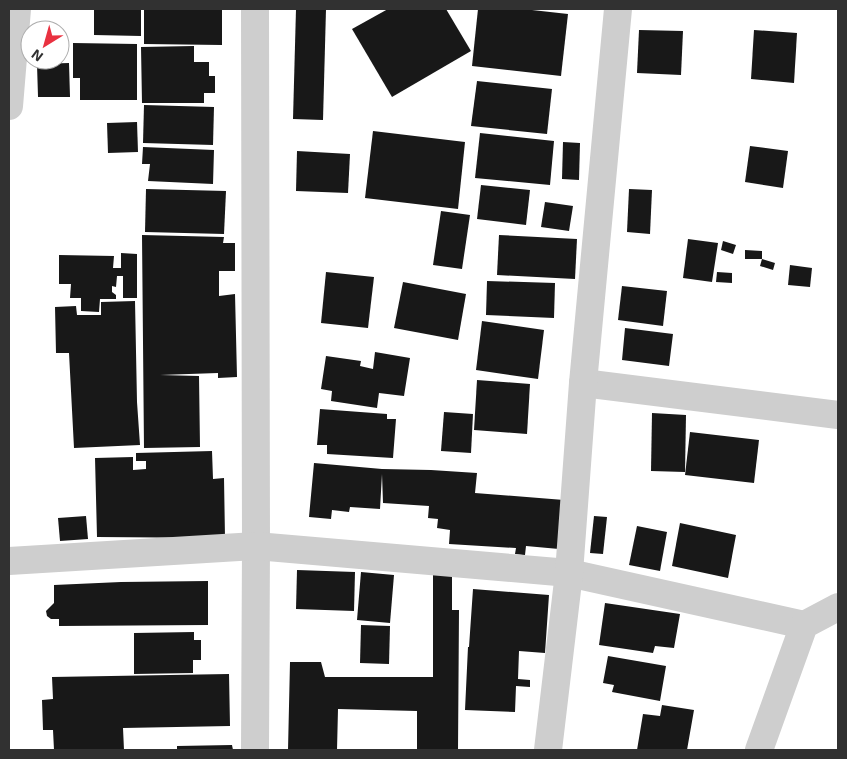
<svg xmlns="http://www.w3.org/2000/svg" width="847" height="759" font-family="'Exo 2',sans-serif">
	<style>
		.building { fill: #181818 }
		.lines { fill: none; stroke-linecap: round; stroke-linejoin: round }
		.street { stroke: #cecece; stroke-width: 28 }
	</style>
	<rect width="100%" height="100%" fill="#fff"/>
	<!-- building -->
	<g class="building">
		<polygon points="94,9 141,9 141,36 94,35"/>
		<polygon points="144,9 222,9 222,45 144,44"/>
		<polygon points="296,9 326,9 323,120 293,119"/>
		<polygon points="388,9 446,9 471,51 392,97 352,29"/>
		<polygon points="478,9 523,9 568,14 561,76 472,66"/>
		<polygon points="639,30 683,31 681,75 637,73"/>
		<polygon points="754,30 797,33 794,83 751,79"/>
		<polygon points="73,43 137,44 137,100 80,100 80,78 73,78"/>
		<polygon points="194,46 194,62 209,62 209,76 215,76 215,93 204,93 204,103 142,103 141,47"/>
		<polygon points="69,63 70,97 38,97 37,64"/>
		<polygon points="477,81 552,89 547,134 471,126"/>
		<polygon points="144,105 214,107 213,145 143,143"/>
		<polygon points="137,122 138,152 108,153 107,123"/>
		<polygon points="373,131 465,142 458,209 365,198"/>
		<polygon points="480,133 554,141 550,185 475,178"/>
		<polygon points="563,142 580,143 579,180 562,179"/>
		<polygon points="750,146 788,151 783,188 745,182"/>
		<polygon points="143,147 214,150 213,184 148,181 150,164 142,164"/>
		<polygon points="297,151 350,154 348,193 296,191"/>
		<polygon points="481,185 530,190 526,225 477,219"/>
		<polygon points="146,189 226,191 224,234 145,232"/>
		<polygon points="629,189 652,190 650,234 627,232"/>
		<polygon points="545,202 573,206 569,231 541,227"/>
		<polygon points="441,211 470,215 462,269 433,265"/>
		<polygon points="142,235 224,237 223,243 235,243 235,271 219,271 219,296 235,294 237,377 218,378 218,373 160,375 199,376 200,447 144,448"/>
		<polygon points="499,235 577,239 575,279 497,275"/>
		<polygon points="688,239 718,243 712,282 683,278"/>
		<polygon points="723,241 736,245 733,254 721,250"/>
		<polygon points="745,250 762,251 762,259 745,259"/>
		<polygon points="121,253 137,254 137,298 123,298 123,276 117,276 116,287 112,286 112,292 116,295 116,299 100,299 99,312 81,311 81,298 70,298 71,284 59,284 59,255 114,256 113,268 121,268"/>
		<polygon points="762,259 775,263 773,270 760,266"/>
		<polygon points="790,265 812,268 810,287 788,285"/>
		<polygon points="326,272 374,277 368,328 321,323"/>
		<polygon points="717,272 732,273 732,283 716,282"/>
		<polygon points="487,281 555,283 554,318 486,315"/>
		<polygon points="403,282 466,294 458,340 394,328"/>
		<polygon points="622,286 667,291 663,326 618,320"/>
		<polygon points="135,301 137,402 140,445 74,448 69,353 56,353 55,307 76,306 77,315 101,315 101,302"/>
		<polygon points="482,321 544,330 538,379 476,370"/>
		<polygon points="625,328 673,334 669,366 622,360"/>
		<polygon points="375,352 410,358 404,396 379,393 377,408 331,401 332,391 321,389 326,356 361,361 360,366 373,369"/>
		<polygon points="477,380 530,384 527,434 474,430"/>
		<polygon points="320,409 387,414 387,419 396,419 393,458 327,454 327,445 317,445"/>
		<polygon points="444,412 473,414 471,453 441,451"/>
		<polygon points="652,413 686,415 685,472 651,471"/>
		<polygon points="690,432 759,440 754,483 685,475"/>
		<polygon points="212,451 213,479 224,478 225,538 97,537 95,458 133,457 133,470 146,469 146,461 136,461 136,453"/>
		<polygon points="314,463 382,469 431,470 477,473 475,493 564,500 559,549 526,546 525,555 515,554 516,548 449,544 450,530 437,528 438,519 428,518 429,506 383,503 382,474 380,509 350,507 349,512 332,510 331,519 309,517"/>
		<polygon points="86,516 88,539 60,541 58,518"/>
		<polygon points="594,516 607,517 603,554 590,553"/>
		<polygon points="680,523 736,535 728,578 672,566"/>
		<polygon points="637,526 667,532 660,571 629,565"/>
		<polygon points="297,570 355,572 354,611 296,609"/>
		<polygon points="361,572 394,575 390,623 357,620"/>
		<polygon points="433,573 452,573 452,610 459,610 458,750 417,750 417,711 338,709 337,750 288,750 290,662 321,662 325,677 433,677"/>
		<polygon points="208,581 208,625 59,626 59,619 51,619 47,616 46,611 54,603 54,585 121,582"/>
		<polygon points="473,589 549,595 545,653 519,651 518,679 530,680 530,687 516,686 515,712 465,710 468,647 469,647"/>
		<polygon points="605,603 680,614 674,648 655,646 653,653 599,645"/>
		<polygon points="361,625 390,626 389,664 360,663"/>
		<polygon points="194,632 194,640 201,640 201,660 193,660 193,673 134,674 134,633"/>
		<polygon points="608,656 666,666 660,701 612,692 614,685 603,683"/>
		<polygon points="229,674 230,726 123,728 124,750 54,750 53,730 43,730 42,700 53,699 52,677"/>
		<polygon points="662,705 694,710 687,750 637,750 643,714 660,716"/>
		<polygon points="232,745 233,750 177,750 177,746"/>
	</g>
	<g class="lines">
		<!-- street -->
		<g class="street">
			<polyline points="255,9 256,546 255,750"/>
			<polyline points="9,106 17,9"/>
			<polyline points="583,383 838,415"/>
			<polyline points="9,561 256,546 569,573 804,625"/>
			<polyline points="548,750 569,573 583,383 618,9"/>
			<polyline points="759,750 804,625 838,607"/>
		</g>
	</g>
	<!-- border -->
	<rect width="847" height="759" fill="none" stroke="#313131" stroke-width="20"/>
	<!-- north arrow -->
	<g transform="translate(45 45) rotate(217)"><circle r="24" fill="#ffffff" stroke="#adadad"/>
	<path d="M0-4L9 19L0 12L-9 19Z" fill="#e93140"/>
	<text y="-8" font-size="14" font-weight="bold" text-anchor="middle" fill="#313131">N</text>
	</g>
</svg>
